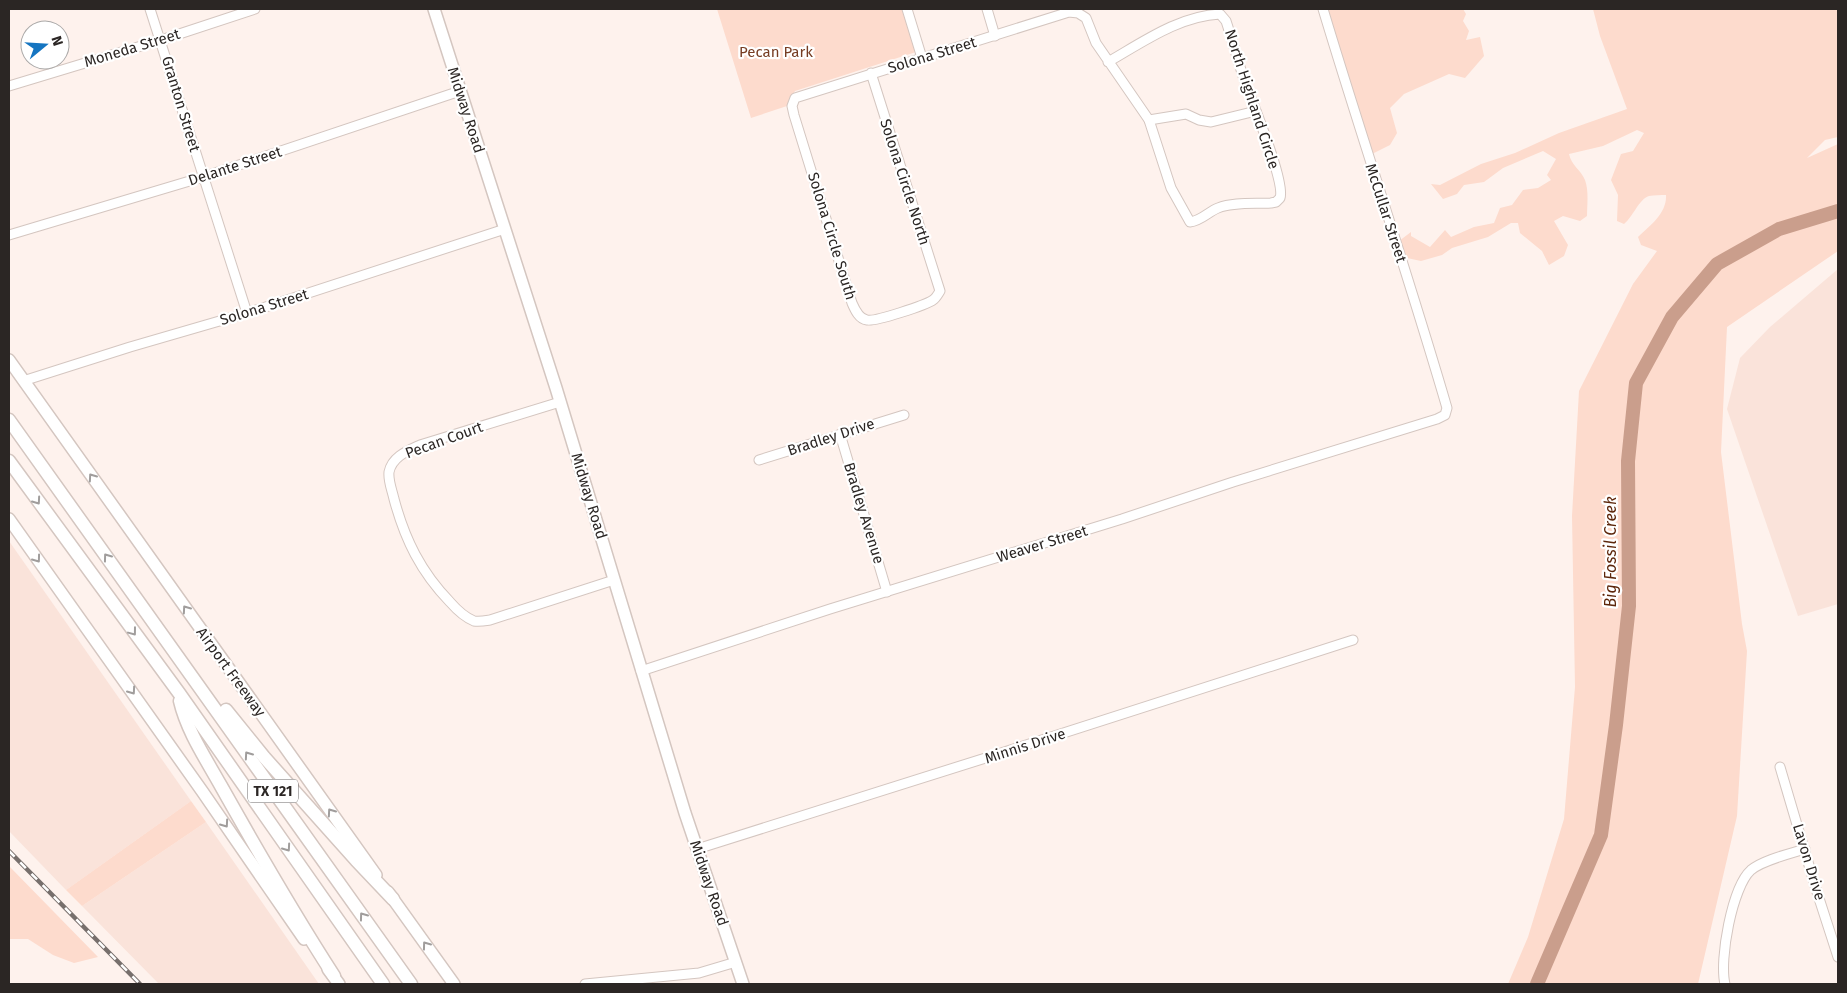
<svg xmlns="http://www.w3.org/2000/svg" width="1847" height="993" font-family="'Fira Sans',sans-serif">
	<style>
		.built { fill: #fae3da }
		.green { fill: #fddbcd }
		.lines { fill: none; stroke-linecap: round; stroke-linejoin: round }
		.river { stroke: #ca9e8c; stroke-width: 14 }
		.minor-casing { stroke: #d4c6c0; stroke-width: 11 }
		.major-casing { stroke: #d4c6c0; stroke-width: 14 }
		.highway-casing { stroke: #d4c6c0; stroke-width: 15 }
		.minor { stroke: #fff; stroke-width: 9 }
		.major { stroke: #fff; stroke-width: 11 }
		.highway { stroke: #fff; stroke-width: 12 }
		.rail-casing { stroke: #776f6c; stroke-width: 4.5 }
		.rail { stroke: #fff; stroke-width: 2.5; stroke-dasharray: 8; stroke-linecap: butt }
		.oneway { stroke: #a09d9c }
		.labels { text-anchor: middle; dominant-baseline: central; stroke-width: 4.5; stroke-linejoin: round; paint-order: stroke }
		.shield { fill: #fff; stroke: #6b6766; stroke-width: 1 }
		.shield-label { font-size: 14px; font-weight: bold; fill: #2b2624 }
		.street-label { font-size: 15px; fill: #2b2624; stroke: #fff }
		.park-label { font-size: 15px; fill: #763d23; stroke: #fff }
		.water-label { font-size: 16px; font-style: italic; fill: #5d260a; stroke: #fff }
	</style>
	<rect width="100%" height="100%" fill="#fef2ed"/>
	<!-- built -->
	<g class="built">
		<polygon points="1838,269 1838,604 1798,616 1727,409 1740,358 1770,327"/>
		<polygon points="9,541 191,801 66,890 9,831"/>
		<polygon points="206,822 319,984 159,984 82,906"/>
	</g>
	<!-- green -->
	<g class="green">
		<polygon points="717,9 902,9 916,52 795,91 787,106 751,118"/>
		<polygon points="1323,9 1463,9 1466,14 1463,21 1469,31 1466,40 1480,37 1484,56 1465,78 1449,74 1404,94 1390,108 1397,133 1390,145 1368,156"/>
		<path d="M1593,9H1838V137L1825,140L1807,158L1838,144V251L1727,327L1721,452L1742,624L1747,651L1737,816L1698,984H1508L1528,937L1564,819L1575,687L1572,516L1579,391L1633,284L1657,251L1641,245L1638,237C1651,225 1667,213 1666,195C1661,195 1654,195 1649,196C1639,199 1633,217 1624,224L1617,221L1618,195L1611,180L1621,154L1633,151L1644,133L1637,130L1603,146L1569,154C1571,165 1581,170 1585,180C1589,191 1587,205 1587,216L1580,221L1563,216L1554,221L1568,245L1564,256L1549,265L1542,251L1520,233L1518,223H1511L1488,237L1452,248L1442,255L1421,261L1407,258L1399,241L1411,232V236L1430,247L1445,230L1451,237L1474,227L1494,223L1500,208L1512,205L1523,190L1538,188L1551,180L1547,175L1556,159L1543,151L1503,168L1484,182L1464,185L1457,194L1443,199L1431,184L1440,185L1481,164L1515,153L1559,133L1627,109L1600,36Z"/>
		<polygon points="191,801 206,822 82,906 66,890"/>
		<polygon points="9,866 98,957 74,963 53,955 28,939 9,939"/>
	</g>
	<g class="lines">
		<!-- river -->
		<polyline class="river" points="1537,984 1601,835 1616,725 1629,606 1628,461 1636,383 1672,317 1717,264 1779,229 1838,211"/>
		<defs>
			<g id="minor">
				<polyline points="150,9 247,313"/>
				<polyline points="907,9 922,58"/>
				<polyline points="987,9 995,36"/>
				<path d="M871,73L940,291C938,294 936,298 933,300C926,305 875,322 867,320C859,319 855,310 852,303L794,115L792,106L795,98L1069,12L1078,13L1086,18L1096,43L1149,120L1171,188L1190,222C1201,221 1208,212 1218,208C1234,202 1254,204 1271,203L1276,202L1280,198C1286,182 1250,97 1243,76C1237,58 1232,39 1226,21L1220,14C1179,16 1143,42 1108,62"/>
				<polyline points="9,86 161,40 255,9"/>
				<polyline points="1149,120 1186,114 1199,120 1211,122 1256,111"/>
				<polyline points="9,235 203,177 460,91"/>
				<polyline points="23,381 130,347 247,313 505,229"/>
				<path d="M560,402L420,445C407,451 392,457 389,472C388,481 392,490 394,499C405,540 421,572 450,602C457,610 464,617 474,621C479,622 484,621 490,620L614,580"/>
				<polyline points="840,434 887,592"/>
				<polyline points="759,460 904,415"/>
				<path d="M641,671L830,609L1122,519L1233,482L1437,419L1445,415L1447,408C1408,274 1363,142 1323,9"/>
				<polyline points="1780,767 1816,889 1838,957"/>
				<polyline points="697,849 995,755 1353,640"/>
				<polyline points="585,984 699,973 736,962"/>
				<path d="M1725,984C1719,960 1732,887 1751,870C1763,860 1789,854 1805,849"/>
			</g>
			<g id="major">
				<polyline points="434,9 556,388 685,813 743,984"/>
				<polyline points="9,360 376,875"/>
				<polyline points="9,519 202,791 304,939"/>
				<polyline points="388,892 454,984"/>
				<polyline points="328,969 339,984"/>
			</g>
			<g id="highway">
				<polyline points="9,420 411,984"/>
				<polyline points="9,461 179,693 383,984"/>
				<path d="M180,701C187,731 206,759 221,786C257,850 294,914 334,976"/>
				<polyline points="226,710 264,757 356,860 393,899"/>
			</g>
		</defs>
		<!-- minor casing -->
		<use href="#minor" class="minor-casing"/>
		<!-- major casing -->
		<use href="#major" class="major-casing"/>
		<!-- highway casing -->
		<use href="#highway" class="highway-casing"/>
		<!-- minor -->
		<use href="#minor" class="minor"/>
		<!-- major -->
		<use href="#major" class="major"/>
		<!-- highway -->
		<use href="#highway" class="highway"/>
		<defs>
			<polyline id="rail" points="9,851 140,984"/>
		</defs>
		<!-- rail casing -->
		<use href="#rail" class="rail-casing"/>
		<!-- rail -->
		<use href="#rail" class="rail"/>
	</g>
	<!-- one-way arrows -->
	<defs><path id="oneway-chevron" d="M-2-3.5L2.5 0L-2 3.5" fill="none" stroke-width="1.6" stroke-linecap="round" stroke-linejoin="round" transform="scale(1.25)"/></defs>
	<g class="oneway">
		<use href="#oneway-chevron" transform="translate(92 477) rotate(-125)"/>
		<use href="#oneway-chevron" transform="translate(37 501) rotate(55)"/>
		<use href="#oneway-chevron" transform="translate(107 557) rotate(-126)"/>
		<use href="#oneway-chevron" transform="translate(37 559) rotate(54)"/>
		<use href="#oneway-chevron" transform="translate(186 609) rotate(-125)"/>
		<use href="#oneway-chevron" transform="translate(133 632) rotate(53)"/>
		<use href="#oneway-chevron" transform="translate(132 691) rotate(55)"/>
		<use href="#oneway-chevron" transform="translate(248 755) rotate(-125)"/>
		<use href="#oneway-chevron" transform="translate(331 812) rotate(-125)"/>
		<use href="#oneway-chevron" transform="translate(225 824) rotate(55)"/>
		<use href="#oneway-chevron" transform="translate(287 848) rotate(55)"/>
		<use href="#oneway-chevron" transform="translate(363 916) rotate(-126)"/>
		<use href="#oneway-chevron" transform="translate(426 945) rotate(-126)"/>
	</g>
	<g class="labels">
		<!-- shield labels -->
		<rect class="shield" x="248" y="779.5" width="50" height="23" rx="4"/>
		<g class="shield-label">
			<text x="273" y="791">TX 121</text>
		</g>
		<!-- street labels -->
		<g class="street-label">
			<text transform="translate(132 48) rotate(-17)">Moneda Street</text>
			<text transform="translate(932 55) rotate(-17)">Solona Street</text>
			<text transform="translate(1252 99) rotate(72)">North Highland Circle</text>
			<text transform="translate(181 104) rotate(73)">Granton Street</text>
			<text transform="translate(466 110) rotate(72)">Midway Road</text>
			<text transform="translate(235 166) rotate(-18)">Delante Street</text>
			<text transform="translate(905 182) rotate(72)">Solona Circle North</text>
			<text transform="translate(1386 213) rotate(72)">McCullar Street</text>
			<text transform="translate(832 236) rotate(73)">Solona Circle South</text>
			<text transform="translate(264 307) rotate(-17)">Solona Street</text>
			<text transform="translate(831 437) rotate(-18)">Bradley Drive</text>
			<text transform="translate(444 440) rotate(-20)">Pecan Court</text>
			<text transform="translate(589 496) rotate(73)">Midway Road</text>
			<text transform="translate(864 513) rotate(73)">Bradley Avenue</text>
			<text transform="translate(1042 544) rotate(-17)">Weaver Street</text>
			<text transform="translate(231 672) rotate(54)">Airport Freeway</text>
			<text transform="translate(1025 746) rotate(-18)">Minnis Drive</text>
			<text transform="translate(1809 862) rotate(73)">Lavon Drive</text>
			<text transform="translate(709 883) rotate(71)">Midway Road</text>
		</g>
		<!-- park labels -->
		<g class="park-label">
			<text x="776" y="52">Pecan Park</text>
		</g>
		<!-- water labels -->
		<g class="water-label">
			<text transform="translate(1610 552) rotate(-90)">Big Fossil Creek</text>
		</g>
	</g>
	<!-- border -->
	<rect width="1847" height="993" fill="none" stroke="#2b2624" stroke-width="20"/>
	<!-- north arrow -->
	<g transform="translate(45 45) rotate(72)"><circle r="24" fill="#ffffff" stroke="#aaa8a7"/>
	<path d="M0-4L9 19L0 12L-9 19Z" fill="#1575c1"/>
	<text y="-8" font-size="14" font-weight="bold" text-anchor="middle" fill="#2b2624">N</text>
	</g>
</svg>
